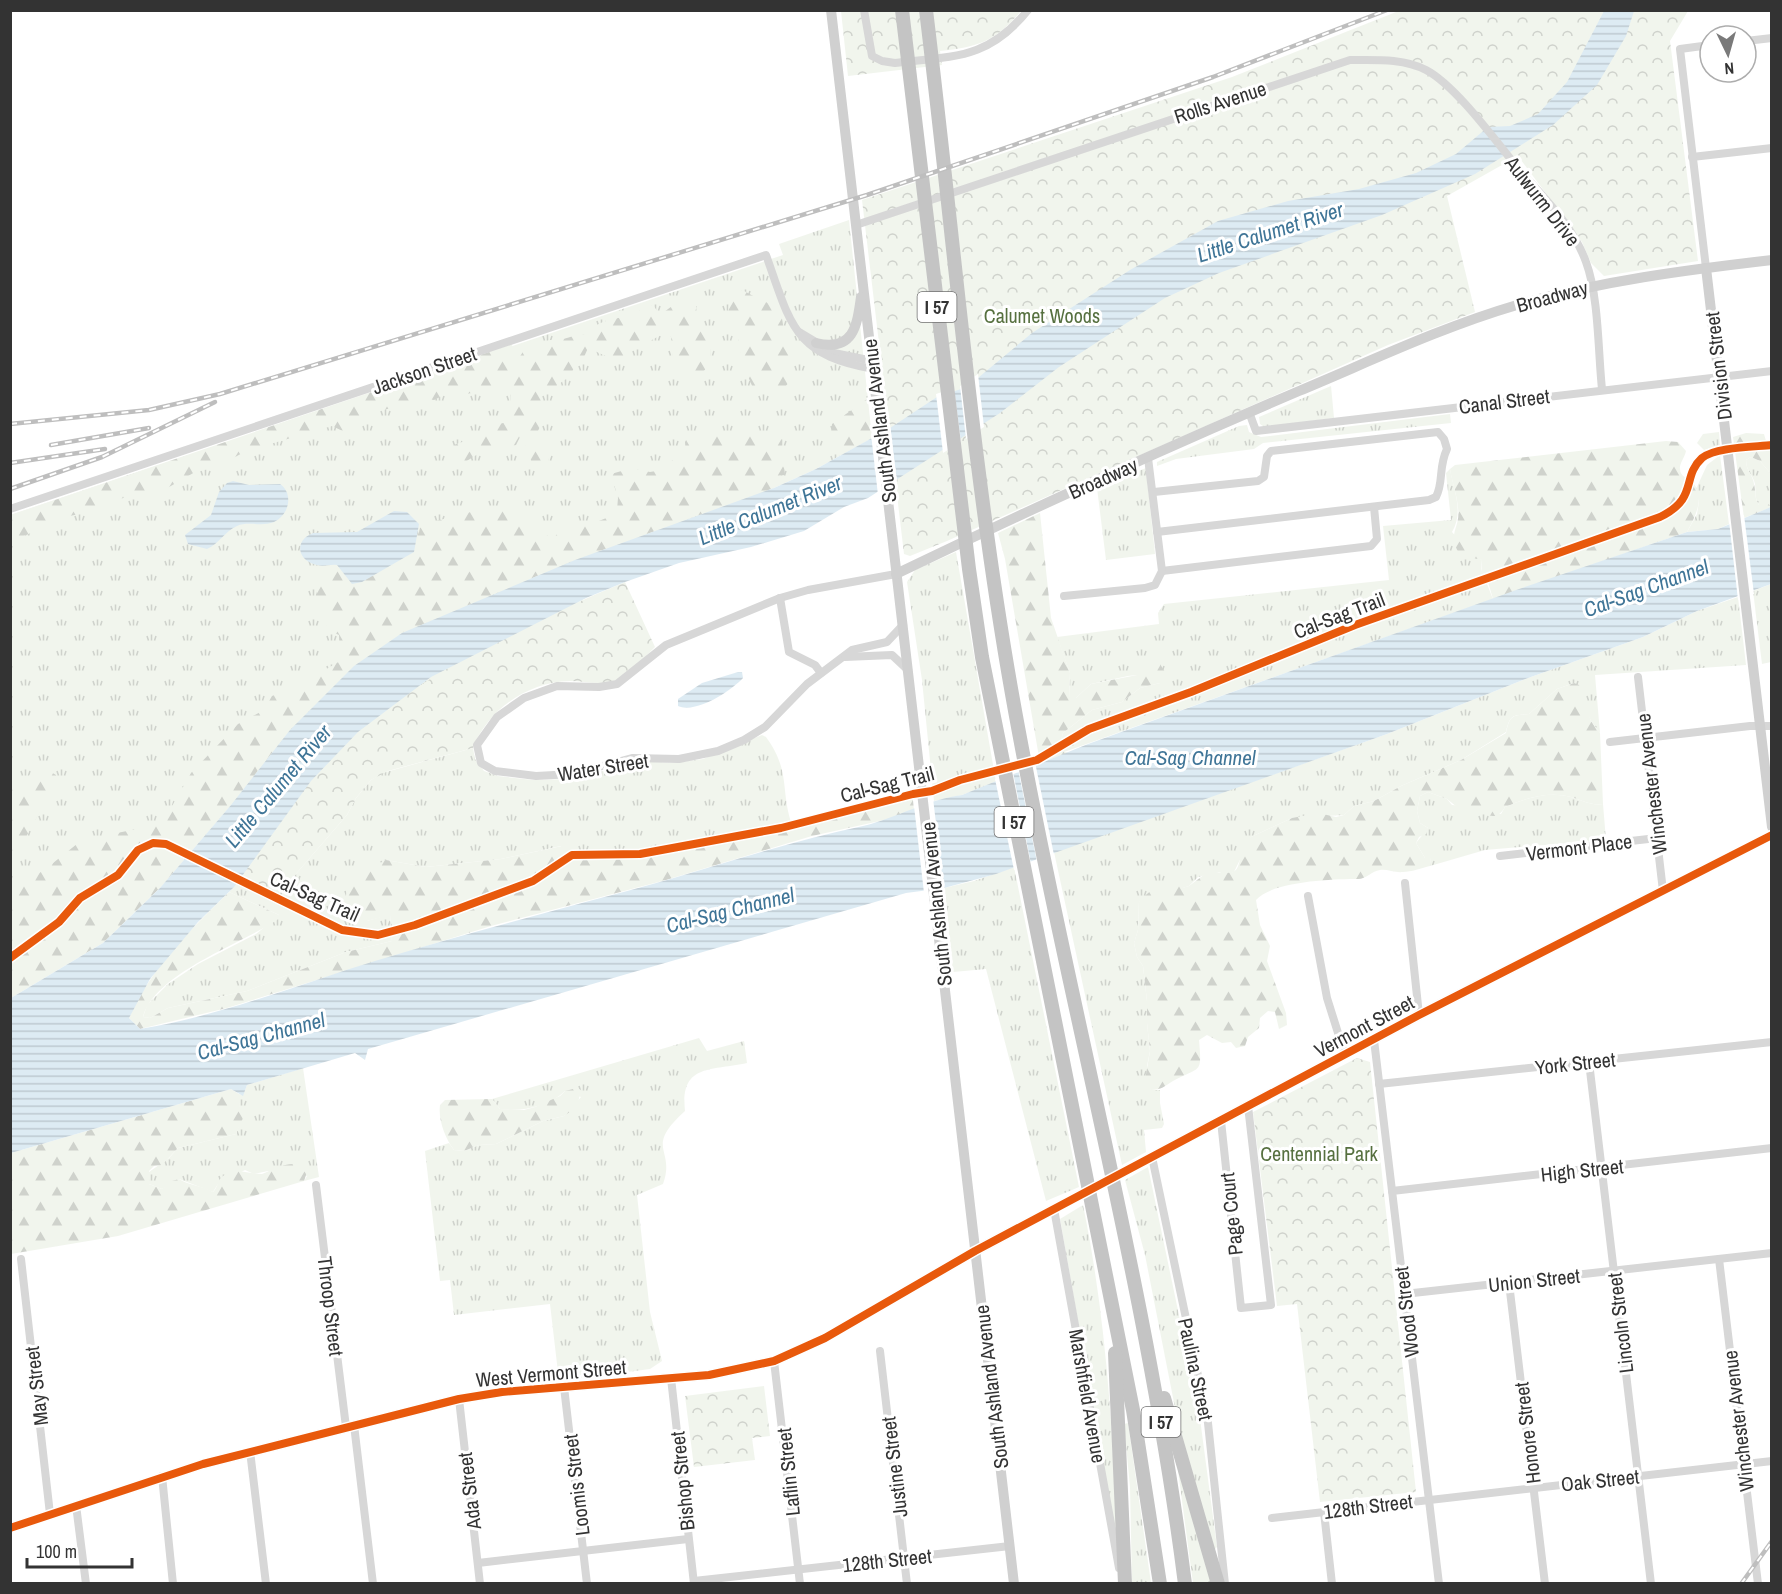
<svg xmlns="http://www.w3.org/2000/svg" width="1782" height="1594" font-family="'Archivo Narrow',sans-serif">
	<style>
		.grass { fill: url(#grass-tufts) }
		.forest { fill: url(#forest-firs) }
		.park { fill: url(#park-crowns) }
		.water { fill: url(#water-rules) }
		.pier { fill: #fff }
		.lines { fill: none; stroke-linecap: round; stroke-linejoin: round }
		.street { stroke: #d7d7d7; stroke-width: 8 }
		.secondary { stroke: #d0d0d0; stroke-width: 10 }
		.highway { stroke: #c4c4c4; stroke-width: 14 }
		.rail-casing { stroke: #bebebe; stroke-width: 4.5 }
		.rail { stroke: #fff; stroke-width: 2; stroke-dasharray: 7; stroke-linecap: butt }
		.cycleway-casing { stroke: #fff; stroke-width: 11 }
		.cycleway { stroke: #e8590c; stroke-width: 8 }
		.labels { text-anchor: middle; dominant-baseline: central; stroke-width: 6; stroke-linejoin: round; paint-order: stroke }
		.shield { fill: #fff; stroke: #707070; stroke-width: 1.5 }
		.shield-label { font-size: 18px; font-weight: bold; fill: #333 }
		.street-label { font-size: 20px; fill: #333; stroke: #fff }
		.park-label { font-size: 20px; fill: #56703f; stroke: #fff }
		.water-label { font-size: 21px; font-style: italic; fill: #3f7597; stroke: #fff }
	</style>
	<defs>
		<pattern id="grass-tufts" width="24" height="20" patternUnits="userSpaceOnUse" patternTransform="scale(1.5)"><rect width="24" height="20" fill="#f1f5ed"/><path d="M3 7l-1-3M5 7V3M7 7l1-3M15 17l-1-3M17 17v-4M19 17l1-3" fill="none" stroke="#cfd2cc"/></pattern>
		<pattern id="forest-firs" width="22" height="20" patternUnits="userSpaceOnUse" patternTransform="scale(1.5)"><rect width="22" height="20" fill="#f1f5ed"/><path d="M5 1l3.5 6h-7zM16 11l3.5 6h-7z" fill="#cfd2cc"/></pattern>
		<pattern id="park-crowns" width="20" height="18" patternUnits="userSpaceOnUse" patternTransform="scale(1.5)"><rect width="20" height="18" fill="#f1f5ed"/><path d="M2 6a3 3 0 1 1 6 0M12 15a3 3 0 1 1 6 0" fill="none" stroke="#cfd2cc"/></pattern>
		<pattern id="water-rules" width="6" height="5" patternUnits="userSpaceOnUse" patternTransform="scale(1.5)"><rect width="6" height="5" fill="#ddebf3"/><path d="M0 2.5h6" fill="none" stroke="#becad1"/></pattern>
	</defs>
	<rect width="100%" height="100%" fill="#fff"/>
	<!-- grass -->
	<g class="grass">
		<polygon points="849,220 872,438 816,469 774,488 231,805 160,888 11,998 10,515 783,255 779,244"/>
		<polygon points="1331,386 1334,418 1264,427 1260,424 1259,417"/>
		<polygon points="1450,414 1451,423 1263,443 1254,449 1176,459 1157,466 1157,462 1239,426 1247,425 1249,432 1261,437"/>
		<polygon points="1719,432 1720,445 1704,450 1697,443 1703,434"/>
		<polygon points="1720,455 1729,524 1718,529 1687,532 1697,514 1699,501 1696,489 1707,465"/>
		<path d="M1751,457L1760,461L1771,474V505H1759C1754,497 1756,493 1755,484C1753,475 1746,471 1746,460Z"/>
		<polygon points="1146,468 1155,554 1106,560 1097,488"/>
		<path d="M1450,469C1454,491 1464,512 1452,532L1474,556L1482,560L1481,569L1493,599L1064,752L1060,744L1063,733L1092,710L1122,702L1140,688L1160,683L1137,675L1128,676L1091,684L1076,698H1069L1070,673L1057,637L1159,624L1158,613L1164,604L1389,580L1383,526L1451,520L1446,473Z"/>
		<polygon points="956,552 996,782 962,795 934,801 922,680 907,582 915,570"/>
		<polygon points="1771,584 1771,662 1762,664 1753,591"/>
		<path d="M1738,597L1746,665L1595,675L1600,733L1591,721L1574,683L1557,689L1529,714C1513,716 1510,714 1506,732L1461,760L1401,786L1374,801L1354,806L1344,815L1292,818L1251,837L1234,872L1226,875L1219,872L1198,877L1189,886L1139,902L1138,930L1134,943L1137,957L1143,966L1147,1001V1023L1150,1051L1147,1066L1151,1090H1160V1103L1164,1124L1162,1128L1144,1130L1146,1152L1122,1165L1054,852L1387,734L1528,678L1643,637L1697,611Z"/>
		<path d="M762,735L766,737C791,771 780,790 792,825L640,854H584L564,859L561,846L501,859L426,867L386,860L367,921L390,914L392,941L346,952L247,991L168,1008L150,1018L143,1017L147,1005L168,984L198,964L256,934L279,915L229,892L239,880L275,898L347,815L356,798L371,780L382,773L473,748L475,759L484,771L498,776L533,780L571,779L643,761L673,763L703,759Z"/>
		<path d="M1428,792L1447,799L1452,805L1479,807L1501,814L1505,807C1526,798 1548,791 1571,797C1582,800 1591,806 1603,804L1606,840L1485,850L1430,866L1431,858H1425L1416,843L1428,828L1420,823L1417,811L1420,796Z"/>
		<polygon points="1014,867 1079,1187 1046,1201 986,969 953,972 944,888 974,881"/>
		<path d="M699,1038L707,1051L744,1041L747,1063C710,1071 680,1064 685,1111C643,1149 676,1148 663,1184L637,1195L650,1312L662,1361L650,1369L559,1381L550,1304L454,1315L450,1280L440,1281L425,1151L449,1143L454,1150L464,1151L479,1145L496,1144L543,1121L564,1116L581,1097L565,1091C549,1107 521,1112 500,1109L492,1099Z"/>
		<path d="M303,1068L319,1177L304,1181L307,1176L268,1171L254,1174L245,1170L218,1184L213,1192L179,1179L162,1189L149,1184V1172L169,1158L178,1148L236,1134C244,1114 238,1113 239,1094L243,1095L247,1085Z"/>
		<polygon points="1148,1167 1199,1411 1217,1547 1214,1550 1179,1428 1145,1255 1125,1180"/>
		<path d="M1083,1205C1106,1317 1113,1430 1117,1544L1060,1219Z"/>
		<polygon points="1128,1423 1151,1583 1132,1583 1130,1487 1124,1424"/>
		<polygon points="1175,1448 1214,1583 1193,1583"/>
	</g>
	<!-- forest -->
	<g class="forest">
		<path d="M737,290C747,290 749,295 758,298C785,311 781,316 786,342C789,361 800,378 779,392L753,388L741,360L738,336L727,321L730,297Z"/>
		<path d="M683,298L695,302C697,307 696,310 697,316C698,321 702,323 705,327C713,342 715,371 695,376C660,368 679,345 667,327L664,333L652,340L636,344L622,359L617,361L588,348L584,357L577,359C575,377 554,387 540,397L547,412L537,433L538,439L550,452L546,475H538L535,471L521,435L516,445L497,451L493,457L478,454L465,462L456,459L454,445L462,442L468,435L483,432L492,425L509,422L511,395L506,387L502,386L458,396L444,395L434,400L423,398L419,406H400L366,414L355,429L347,433L332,426L246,451L217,467L195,472L157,494C137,488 107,506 87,512C78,515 66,516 56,519C41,526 29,538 11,538V515L512,344L513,356L519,358L526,347L537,348L549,340C565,341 570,335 586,334C601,317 616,321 635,313C642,310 645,307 653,305L658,312H664Z"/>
		<polygon points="867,399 872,438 841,455 836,448 840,438 831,438 832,424"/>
		<path d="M746,425L754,432H773L781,438L785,475L777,476L774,488L575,560L402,633L354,666L290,730L231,805L160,888L103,943L11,998V900L24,880L43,871L82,840L152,826L164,820L191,773L238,724L264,710L272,696L301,684L340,661L339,635L328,630L325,620V605L317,597L316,573L321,566L337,564L352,584C360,583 411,558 414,551C418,545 418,535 420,528L428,523L486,508L502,506L525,516L537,532L554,538L565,524L586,526L614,515L617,510L618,498L611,474L632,468L650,472L656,471L673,460L686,456L685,442L689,435H699L705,439L709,431L735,437Z"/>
		<path d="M1746,433L1764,434L1766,441L1771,442V474L1760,461L1751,457L1746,460C1746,471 1753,475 1754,484C1756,492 1754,497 1759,505L1767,503L1772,507L1744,518L1733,437Z"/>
		<path d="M1666,441L1678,442L1686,451C1685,457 1679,464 1680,469C1680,476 1687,478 1692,482C1707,496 1694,519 1687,532L1493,599L1488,582L1481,577L1482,560L1460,555C1446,532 1461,529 1458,508C1457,495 1452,482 1450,469L1455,465Z"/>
		<polygon points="1040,513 1051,618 1070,673 1069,698 1076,698 1091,684 1137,675 1154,663 1160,664 1165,672 1160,683 1140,688 1122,702 1092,710 1063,733 1060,744 1064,752 1070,752 1040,763 1005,559 998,533"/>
		<path d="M1574,683L1579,685L1591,721L1600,733L1603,804C1591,806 1582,800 1571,797C1548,791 1526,798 1505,807C1498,820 1487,818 1479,807L1462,811L1447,799L1428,792L1420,796L1417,811L1420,823L1428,828L1426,834L1419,837L1416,843L1425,858H1431L1430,866C1422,868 1411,872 1403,872C1395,873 1387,869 1380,870C1372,871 1366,879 1358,879C1334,879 1272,881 1256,900L1260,925L1270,946L1267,961L1286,1013L1287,1025L1279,1029L1275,1012L1268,1011L1260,1018L1259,1028L1248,1037L1245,1046L1236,1048L1231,1042L1222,1043L1207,1035L1199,1040C1202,1075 1201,1066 1173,1081C1165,1086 1161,1090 1151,1090L1145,1080L1150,1051L1147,1023V1001L1143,966L1137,957L1134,943L1138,930L1139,902C1149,891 1160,882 1176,882L1182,888L1189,886L1209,871C1241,876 1237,873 1243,843L1251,837L1292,818L1318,813L1336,817L1344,815L1354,806L1374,801L1401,786L1461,760L1506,733C1510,714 1513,716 1529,714L1557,689Z"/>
		<polygon points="44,768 56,775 58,786 47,798 19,850 11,858 11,784"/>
		<path d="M912,791L914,810L898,817L812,836L666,880L491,926L227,1008L140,1029L129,1018C150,969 192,928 229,892L279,915L277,920C241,944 155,973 143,1017L150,1018L168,1008L247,991L346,952L392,941L390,915L367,921L353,920L345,907L347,885L368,869L386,860L426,867L501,859L562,846L564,859L584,854H640L781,828Z"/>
		<path d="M577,1088L581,1090L577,1107L564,1116L543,1121L496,1144L479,1145L464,1151L454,1150C445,1138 438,1120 440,1105L445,1100L492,1099L500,1109L524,1110L535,1107L560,1096L565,1091Z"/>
		<path d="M231,1089L239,1094V1104L243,1118L236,1134L178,1148L162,1165L154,1166L149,1171V1184L162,1189L172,1181L179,1179C190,1186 201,1185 213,1192C217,1188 217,1184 220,1179C232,1165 248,1174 262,1174C275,1168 290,1160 304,1166L307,1172L304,1181L118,1236L11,1254V1153Z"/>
	</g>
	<!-- park -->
	<g class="park">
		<path d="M841,11H1021C996,41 979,47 940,51L942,65L848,76Z"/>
		<polygon points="1395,11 1688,11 1670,41 1698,261 1604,276 1591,263 1582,242 1518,156 1447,196 1475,312 1388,345 947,541 910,556 904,554 862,200 1232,77 1396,12"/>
		<path d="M625,582L655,647C644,658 631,675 616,680C603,686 584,681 570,681C528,682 488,709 473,748L388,771L371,780L356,798L347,815L275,898L239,880C273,829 311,771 359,731C434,667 534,620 625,582Z"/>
		<polygon points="1357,1058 1370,1062 1416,1492 1320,1502 1297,1304 1277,1306 1253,1112"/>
		<polygon points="764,1386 770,1436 752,1438 755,1460 694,1467 685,1396"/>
	</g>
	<!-- water -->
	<g class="water">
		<path d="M1604,11H1634L1626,36L1597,85L1553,125L1475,174L1382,215L1219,273L1165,298L1059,367L1000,413L868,498L844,507L804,531L751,547L679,563L625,582L586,598L431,677L358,732L311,781L234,887L198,922L150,979L129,1018L140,1029C220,1016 297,985 375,961C471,932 569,907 667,880C732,861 796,840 863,826C897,818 928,799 962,795L1088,744L1519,589L1687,532L1718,529L1771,507V584L1697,611L1643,637L1528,678L1387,734L996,874L944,888L906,893L368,1049L365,1060L355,1053L247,1085L243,1096L231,1089L11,1153V998L103,943L160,888L231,805L290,730L354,666L402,633L575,560L774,488L816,469L890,428L937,397L967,387L1032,333L1130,270L1218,221L1288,201L1359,189L1416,173L1456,154L1488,127L1510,126L1538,114L1567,82Z"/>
		<path d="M233,481L249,485L280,484C294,494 289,515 274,522C262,527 248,521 237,526C225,531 219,544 207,549L188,544L185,535L211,515L219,492L227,483Z"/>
		<path d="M394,511L407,512L419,524L414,552L362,582L352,584L337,565C330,564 324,567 317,565C298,561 293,541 313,533L357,532Z"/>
		<path d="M738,672H742L743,678C731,691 696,714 678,706V699L702,683Z"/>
	</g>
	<!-- pier -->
	<g class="pier">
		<polygon points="978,374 984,427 966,439 960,386"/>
		<polygon points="954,388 961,442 943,453 936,394"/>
		<polygon points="890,424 897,483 878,495 871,434"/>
		<polygon points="1744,515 1754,594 1738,600 1729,521"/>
		<polygon points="1035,762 1054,855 1037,862 1018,769"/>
		<polygon points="1013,772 1031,864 1014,870 995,779"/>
		<polygon points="933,798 944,891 924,893 914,806"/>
		<polygon points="186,852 242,880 240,883 184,855"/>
	</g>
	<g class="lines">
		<!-- street -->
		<g class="street">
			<path d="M864,10L872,56L882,61L895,63C953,56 988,60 1028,10"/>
			<polyline points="1746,41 1772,38"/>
			<polyline points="1692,157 1772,148"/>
			<path d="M856,225L1350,60C1374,60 1404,58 1426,70C1455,85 1495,140 1517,167C1542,196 1573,225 1586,262C1599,297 1598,352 1602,389"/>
			<polyline points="1706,268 1680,49 1710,45"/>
			<polyline points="799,332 834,353 873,361"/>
			<polyline points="1249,412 1256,431 1772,371"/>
			<path d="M1154,492L1258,481L1264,477L1267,456L1271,451L1438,432L1444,439L1447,449C1438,468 1444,481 1436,497L1429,500L1157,532"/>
			<path d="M10,509L766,255C791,325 793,355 874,369"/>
			<polyline points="1162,571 1371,546 1377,539 1374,507"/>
			<polyline points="896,574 808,590 780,598 666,645 617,684 599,687 557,686 524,698 497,717 477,745 481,763 495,771 536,776 573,774 632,758 679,759 718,751 744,740 765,727 807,684 852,650 887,642 903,625"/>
			<polyline points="1064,596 1145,588 1155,585 1162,571 1148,458"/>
			<polyline points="780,598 789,652 815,665 821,673"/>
			<polyline points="845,657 892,655 908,670"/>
			<polyline points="1638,677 1663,891"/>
			<polyline points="1610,742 1750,726 1772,726"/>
			<polyline points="1500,856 1657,838"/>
			<polyline points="1405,883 1419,1015"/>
			<polyline points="1308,896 1327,998 1345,1055"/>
			<polyline points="1374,1040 1439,1584"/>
			<polyline points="1589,1062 1651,1584"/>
			<polyline points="1379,1084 1772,1042"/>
			<polyline points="1221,1121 1241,1308 1271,1305 1248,1106"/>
			<polyline points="1152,1157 1208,1423 1225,1584"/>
			<polyline points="316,1185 346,1427"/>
			<polyline points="1392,1191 1772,1148"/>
			<polyline points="1054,1209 1119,1568"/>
			<polyline points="21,1259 50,1514"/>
			<polyline points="1719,1259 1758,1584"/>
			<polyline points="1509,1283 1545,1584"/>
			<polyline points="1404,1294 1772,1253"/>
			<polyline points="880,1351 907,1584"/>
			<polyline points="774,1361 800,1584"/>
			<polyline points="671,1378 694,1584"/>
			<polyline points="564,1387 587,1584"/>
			<polyline points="459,1399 480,1584"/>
			<polyline points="354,1425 373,1584"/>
			<polyline points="250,1451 266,1584"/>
			<polyline points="162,1476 173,1584"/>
			<polyline points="76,1505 86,1584"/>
			<polyline points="1324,1512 1332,1584"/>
			<polyline points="1272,1518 1772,1461"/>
			<polyline points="478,1563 688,1539"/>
			<polyline points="694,1581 1010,1546"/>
		</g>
		<!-- secondary -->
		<g class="secondary">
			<polyline points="831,10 1014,1584"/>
			<polyline points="1706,268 1772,827"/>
			<path d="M816,343C853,352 857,327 861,297"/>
			<path d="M896,574C1029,510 1163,449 1299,391C1371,361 1442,327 1517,305C1600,281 1686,270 1772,260"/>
			<polyline points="10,1528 203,1464 459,1399 502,1392 709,1375 774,1361 825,1338 975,1251 1419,1015 1772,835"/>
		</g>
		<!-- highway -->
		<g class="highway">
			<polyline points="902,10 969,569 982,657 1133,1410 1160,1584"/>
			<path d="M926,10C954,238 972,468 1012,694C1065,992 1147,1284 1185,1584"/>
			<polyline points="1115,1353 1125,1584"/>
			<polyline points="1164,1398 1218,1584"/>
		</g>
		<defs>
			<g id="rail">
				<polyline points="10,424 149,410 220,394 867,195 1213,77 1387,10"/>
				<polyline points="51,445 149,428"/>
				<polyline points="10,463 105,449"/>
				<polyline points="10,489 102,457 215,402"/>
				<polyline points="1741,1584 1772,1541"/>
			</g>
		</defs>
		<!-- rail casing -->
		<use href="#rail" class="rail-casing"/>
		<!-- rail -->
		<use href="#rail" class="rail"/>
		<defs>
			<g id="cycleway">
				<path d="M10,958L59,922L80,898L118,875L138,850L153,843L166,844L342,930L378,935L415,925L533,881L572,855L640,854L781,828L913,794L932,791L960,780L1037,760L1089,729L1191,692L1355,625L1660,517C1699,498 1681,477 1702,458C1715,447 1754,447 1772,445"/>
				<polyline points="10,1528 203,1464 459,1399 502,1392 709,1375 774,1361 825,1338 975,1251 1419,1015 1772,835"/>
			</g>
		</defs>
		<!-- cycleway casing -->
		<use href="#cycleway" class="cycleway-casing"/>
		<!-- cycleway -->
		<use href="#cycleway" class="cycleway"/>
	</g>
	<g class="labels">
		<!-- shield labels -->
		<g class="shield">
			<rect x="917.5" y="292" width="39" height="30" rx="4.5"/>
			<rect x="994.5" y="807" width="39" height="30" rx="4.5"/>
			<rect x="1141.5" y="1407" width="39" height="30" rx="4.5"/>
		</g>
		<g class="shield-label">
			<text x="937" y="307">I 57</text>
			<text x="1014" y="822">I 57</text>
			<text x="1161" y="1422">I 57</text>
		</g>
		<!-- street labels -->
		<g class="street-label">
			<text transform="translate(1220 102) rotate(-18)">Rolls Avenue</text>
			<text transform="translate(1543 201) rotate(52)">Aulwurm Drive</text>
			<text transform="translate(1552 296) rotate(-15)">Broadway</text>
			<text transform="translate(1718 366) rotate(-97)">Division Street</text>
			<text transform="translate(424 370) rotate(-19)">Jackson Street</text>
			<text transform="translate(1504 401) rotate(-7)">Canal Street</text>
			<text transform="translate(879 421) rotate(-97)">South Ashland Avenue</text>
			<text transform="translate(1103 478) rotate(-24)">Broadway</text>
			<text transform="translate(1339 615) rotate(-21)">Cal-Sag Trail</text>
			<text transform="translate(603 767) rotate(-9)">Water Street</text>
			<text transform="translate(887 784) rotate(-14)">Cal-Sag Trail</text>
			<text transform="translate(1651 784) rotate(-97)">Winchester Avenue</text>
			<text transform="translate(1579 847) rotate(-7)">Vermont Place</text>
			<text transform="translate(315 896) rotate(24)">Cal-Sag Trail</text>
			<text transform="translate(936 904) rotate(-96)">South Ashland Avenue</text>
			<text transform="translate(1364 1026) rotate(-28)">Vermont Street</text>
			<text transform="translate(1575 1063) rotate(-6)">York Street</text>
			<text transform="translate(1582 1170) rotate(-6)">High Street</text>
			<text transform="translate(1231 1214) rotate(-96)">Page Court</text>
			<text transform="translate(1534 1280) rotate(-6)">Union Street</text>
			<text transform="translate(331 1306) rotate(83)">Throop Street</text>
			<text transform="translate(1406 1312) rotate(-97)">Wood Street</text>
			<text transform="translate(1620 1323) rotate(-97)">Lincoln Street</text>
			<text transform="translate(1196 1369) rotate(78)">Paulina Street</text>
			<text transform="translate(551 1373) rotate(-5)">West Vermont Street</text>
			<text transform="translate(36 1386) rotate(-97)">May Street</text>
			<text transform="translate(991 1387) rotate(-97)">South Ashland Avenue</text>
			<text transform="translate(1088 1396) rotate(80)">Marshfield Avenue</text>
			<text transform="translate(1738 1421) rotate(-97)">Winchester Avenue</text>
			<text transform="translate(1527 1433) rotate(-97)">Honore Street</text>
			<text transform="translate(894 1467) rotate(-97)">Justine Street</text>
			<text transform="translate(788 1472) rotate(-96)">Laflin Street</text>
			<text transform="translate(1600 1480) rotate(-6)">Oak Street</text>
			<text transform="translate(682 1481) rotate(-96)">Bishop Street</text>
			<text transform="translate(576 1485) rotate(-97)">Loomis Street</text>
			<text transform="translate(469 1491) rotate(-97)">Ada Street</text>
			<text transform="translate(1368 1506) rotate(-7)">128th Street</text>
			<text transform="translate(887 1560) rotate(-6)">128th Street</text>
		</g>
		<!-- park labels -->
		<g class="park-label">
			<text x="1042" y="315">Calumet Woods</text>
			<text x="1319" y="1153">Centennial Park</text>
		</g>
		<!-- water labels -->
		<g class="water-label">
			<text transform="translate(1270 232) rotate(-18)">Little Calumet River</text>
			<text transform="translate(770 510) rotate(-22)">Little Calumet River</text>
			<text transform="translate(1646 588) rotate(-20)">Cal-Sag Channel</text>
			<text x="1190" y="757">Cal-Sag Channel</text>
			<text transform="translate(278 786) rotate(-50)">Little Calumet River</text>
			<text transform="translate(730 910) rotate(-14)">Cal-Sag Channel</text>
			<text transform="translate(261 1036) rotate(-15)">Cal-Sag Channel</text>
		</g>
	</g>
	<!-- border -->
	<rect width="1782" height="1594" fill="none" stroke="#333333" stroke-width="24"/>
	<!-- north arrow -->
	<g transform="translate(1728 54) rotate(175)"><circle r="28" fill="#ffffff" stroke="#adadad" stroke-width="1.5"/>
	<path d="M0-4.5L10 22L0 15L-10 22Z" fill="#7a7a7a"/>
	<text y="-9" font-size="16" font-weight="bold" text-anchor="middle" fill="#333333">N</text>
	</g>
	<!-- scale -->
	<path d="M27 1558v9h105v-9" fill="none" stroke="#333333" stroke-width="3"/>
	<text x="36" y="1558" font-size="18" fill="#333333" stroke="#ffffff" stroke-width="4.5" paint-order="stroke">100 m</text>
</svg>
